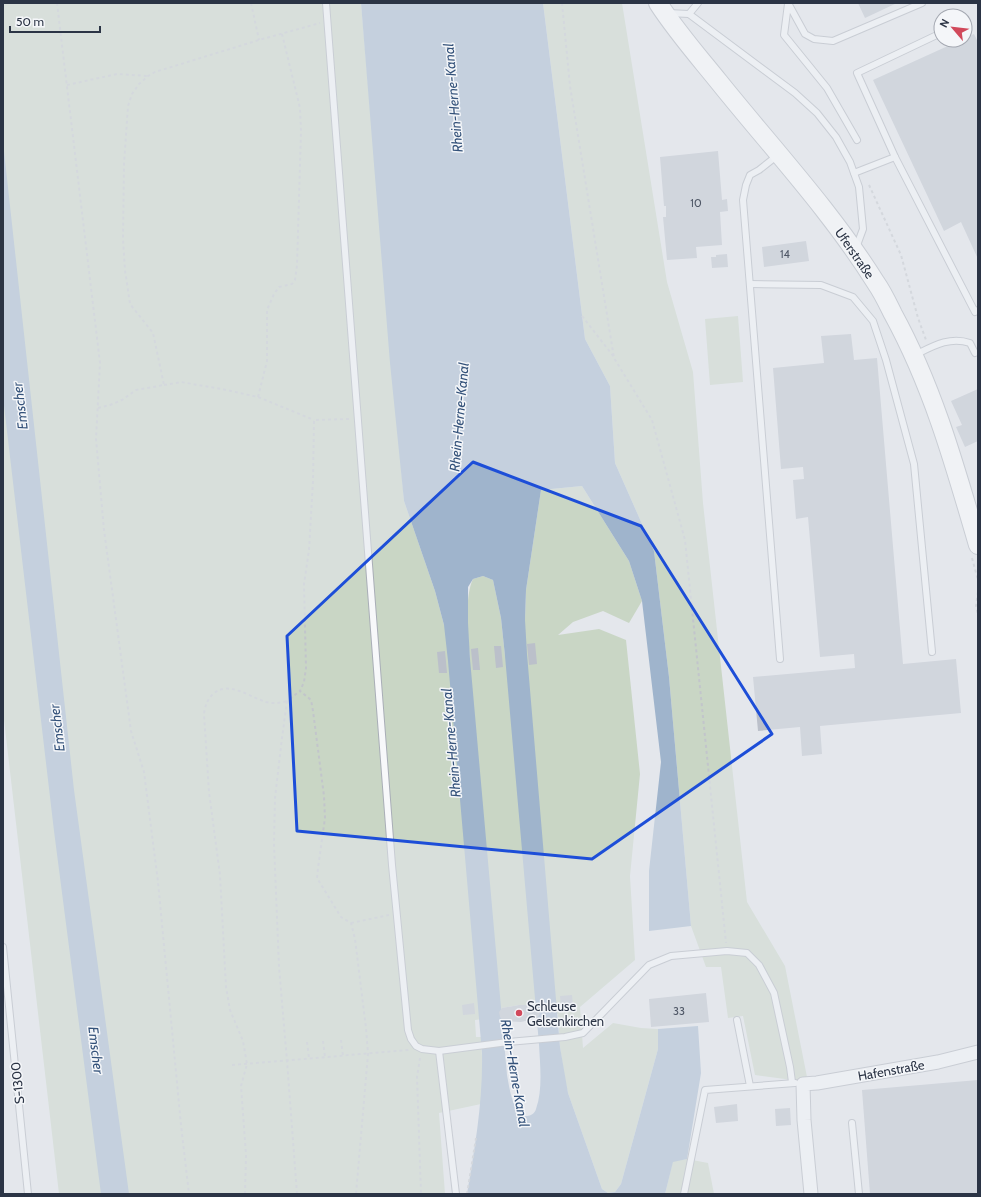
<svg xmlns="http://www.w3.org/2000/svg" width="981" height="1197" font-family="Cabin,sans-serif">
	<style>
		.green { fill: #c9d6c5 }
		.water { fill: #9fb4cc; fill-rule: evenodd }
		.building { fill: #bbc0ca }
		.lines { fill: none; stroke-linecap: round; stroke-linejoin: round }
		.lane-casing { stroke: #a9aeb7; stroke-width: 8 }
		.street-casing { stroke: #a9aeb7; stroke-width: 15 }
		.secondary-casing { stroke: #a9aeb7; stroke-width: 20 }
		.path { stroke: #c2c5cb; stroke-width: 2; stroke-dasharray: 3 3; stroke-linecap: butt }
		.lane { stroke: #f7f8fa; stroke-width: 6 }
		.street { stroke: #f7f8fa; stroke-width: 13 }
		.secondary { stroke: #fff; stroke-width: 18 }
		.marked { fill: none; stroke: #1d4ed8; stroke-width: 3; stroke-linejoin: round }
		.poi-dot { fill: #d1495b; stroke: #f4f6f9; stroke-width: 1.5 }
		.labels { text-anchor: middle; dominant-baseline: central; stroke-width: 3; stroke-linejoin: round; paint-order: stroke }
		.number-label { font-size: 11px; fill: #4f5766 }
		.street-label { font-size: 13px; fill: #2b3445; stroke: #f4f6f9 }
		.poi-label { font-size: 13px; fill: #2b3445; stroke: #f4f6f9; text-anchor: start }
		.water-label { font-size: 14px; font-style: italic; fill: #34527a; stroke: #f4f6f9 }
	</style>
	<rect width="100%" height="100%" fill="#e4e7ec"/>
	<!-- green -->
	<g class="green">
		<path d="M3,3H361L404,501L435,591L444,625L470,659C468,637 464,598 473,579L483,576L493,580L501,618L505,656L525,620L526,590L541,490L582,486L629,561L642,601L629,623L603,611L573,622L558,635L599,629L626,640L640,774L630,876L635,960L580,1007L583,1048L613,1023L641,1028L658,1029V1049L621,1184L615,1192L608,1193L602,1189L568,1093L565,1080L560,1047L558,1014H540L536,1005H519L502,1008L500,1017L475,1020L476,1037H481L483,1077L481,1104L439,1113L445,1194H59L3,711Z"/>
		<polygon points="543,3 622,3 667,282 693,372 703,503 747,902 785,966 808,1082 755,1075 743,1016 728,1018 721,967 706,967 691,926 669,677 654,551 615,463 610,386 585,339"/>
		<polygon points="738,316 743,382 710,385 705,319"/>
		<polygon points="687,1159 708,1163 714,1194 665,1194 673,1161"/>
	</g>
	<!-- water -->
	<g class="water">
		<path d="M361,3H543L585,339L610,386L615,463L654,551L669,677L691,926L649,931V871L661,762L642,601L629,561L582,486L541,490L526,590L525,620L527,654L560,1047L568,1093L602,1189L608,1193L615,1192L621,1184L658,1049V1029L698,1026L701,1073L687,1159L673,1162L665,1194H467C475,1147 483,1101 482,1053L448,661L444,625L435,591L404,501L390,363ZM483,576L493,580L501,618L505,656L539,1044C540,1065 543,1089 536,1109C535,1113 531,1116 527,1116C513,1118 509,1085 507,1075L470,659L468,623V587L473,579Z"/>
		<polygon points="3,142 74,790 129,1194 101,1194 54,831 3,397"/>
	</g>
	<!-- building -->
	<g class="building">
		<polygon points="858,3 897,3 865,18"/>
		<polygon points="974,34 978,42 978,259 961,222 944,231 873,80 961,40 965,40 965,38"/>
		<polygon points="718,151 722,200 727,199 728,211 720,212 722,245 696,247 697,258 667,260 663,217 666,217 666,206 664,206 660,157"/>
		<polygon points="806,241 809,261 764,267 762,247"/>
		<polygon points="727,254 728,267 712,268 711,257 716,257 716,255"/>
		<polygon points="851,334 854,360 877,358 903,664 956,659 961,713 820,726 822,754 802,756 800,727 758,731 753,677 855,668 854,654 820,657 808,517 796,519 793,480 804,479 803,467 781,469 773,368 824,363 821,336"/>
		<polygon points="978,389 978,441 965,447 956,427 962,425 951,401"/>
		<polygon points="535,643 537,664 529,665 527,644"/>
		<polygon points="494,646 501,646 503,667 496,668"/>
		<polygon points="478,648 480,670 473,670 471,649"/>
		<polygon points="445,651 447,673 439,673 437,652"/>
		<polygon points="706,993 709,1022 651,1027 649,999"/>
		<polygon points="572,995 573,1005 561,1006 560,996"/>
		<polygon points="474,1003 475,1014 463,1015 462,1005"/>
		<polygon points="519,1005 536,1005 539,1009 540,1014 537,1018 521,1022 503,1021 500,1017 499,1012 502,1008"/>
		<polygon points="978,1080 978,1194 870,1194 862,1090"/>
		<polygon points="737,1104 738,1121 716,1123 714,1107"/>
		<polygon points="790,1108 791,1125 776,1126 775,1109"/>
	</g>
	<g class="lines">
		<defs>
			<g id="lane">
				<polyline points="326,3 392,865 408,1030 411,1039 416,1046 422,1049 439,1051 508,1042 565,1037 583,1033 649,965 671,956 727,951 747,953 759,965 774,993 790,1067 792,1082"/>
				<polyline points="788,3 805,34 814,39 833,41 922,3"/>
				<polyline points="788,4 784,35 827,88 857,140"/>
				<polyline points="668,13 689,14 795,93 817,113 836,137 850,162 859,187 863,229 856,248"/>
				<polyline points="689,14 698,3"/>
				<polyline points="778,155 759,170 750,175 746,185 743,200 780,659"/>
				<polyline points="895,157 975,312 978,310"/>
				<polyline points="854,173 895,157 857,73 941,33"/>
				<polyline points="750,284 821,285 853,297 873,321 886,360 914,464 932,652"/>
				<path d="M915,355C933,346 950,336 970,343L975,353"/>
				<polyline points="3,947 28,1194"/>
				<polyline points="737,1020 750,1086"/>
				<polyline points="439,1051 456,1194"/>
				<polyline points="852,1123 859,1194"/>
				<polyline points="684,1194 705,1090 795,1083"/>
			</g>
			<polyline id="street" points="811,1194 804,1120 803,1084 817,1083 938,1062 978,1052"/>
			<path id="secondary" d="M658,3C676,31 698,56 719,82C772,148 831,211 876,283C883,293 888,304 893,314C933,387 955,466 978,545"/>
		</defs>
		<!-- lane casing -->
		<use href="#lane" class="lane-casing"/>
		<!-- street casing -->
		<use href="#street" class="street-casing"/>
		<!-- secondary casing -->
		<use href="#secondary" class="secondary-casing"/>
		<!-- path -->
		<g class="path">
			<polyline points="57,3 100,363 96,439 104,530 131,731 144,772 158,882 181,1125 189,1194"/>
			<polyline points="251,3 259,40"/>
			<polyline points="562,3 570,86 614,358 652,420 685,540 726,943"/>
			<polyline points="67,85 117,74 148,76"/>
			<polyline points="869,185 901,255 918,318 926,340"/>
			<polyline points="582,316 614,357"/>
			<polyline points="164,385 181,382 222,389 258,397 314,420"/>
			<polyline points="258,397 267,361 267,310 274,294 279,287 292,284 295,280 297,265 301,131 300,108 282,34"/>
			<polyline points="98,408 110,405 122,400 136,390 164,385 153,333 130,304 125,270 123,239 124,164 128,106 132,94 139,84 148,76 155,72 259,40 320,23"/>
			<polyline points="349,419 314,420 313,481 309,550 304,584 306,668 304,682 300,691 311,700 313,711 324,796 325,818 318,868 317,878 341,917 351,923 355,939 366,1028 368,1054 356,1194"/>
			<polyline points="972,558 978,580"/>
			<polyline points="978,592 976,606 978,614"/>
			<polyline points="351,923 389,915"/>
			<polyline points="341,1040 343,1056"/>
			<polyline points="323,1041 325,1057"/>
			<polyline points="307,1042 309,1058"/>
			<polyline points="420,1058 417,1077 421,1194"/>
			<polyline points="232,1065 409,1050"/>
			<polyline points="608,1193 608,1194"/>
			<path d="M245,1194L246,1155L241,1086L247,1064L243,1041L230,1010L226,987L220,875L209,792L204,714C205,706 207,700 213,694C228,680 250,697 266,702C273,704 280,703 287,701"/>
			<polyline points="297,1194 287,1061 279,967 274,844 275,798 282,738 287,701 300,691"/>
			<polyline points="467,1194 476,1138"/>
		</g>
		<!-- lane -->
		<use href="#lane" class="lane"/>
		<!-- street -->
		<use href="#street" class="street"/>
		<!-- secondary -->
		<use href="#secondary" class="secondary"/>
	</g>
	<!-- marked area -->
	<path d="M0 0H981V1197H0ZM473,462L641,526L772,734L592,859L297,831L287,636Z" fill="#e4e7ec" fill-opacity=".55" fill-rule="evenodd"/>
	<path class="marked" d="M473,462L641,526L772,734L592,859L297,831L287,636Z"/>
	<!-- markers -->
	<circle class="poi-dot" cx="519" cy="1013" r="4"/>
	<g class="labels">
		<!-- number labels -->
		<g class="number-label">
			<text x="696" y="203">10</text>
			<text x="785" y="254">14</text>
			<text x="679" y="1011">33</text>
		</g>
		<!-- street labels -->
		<g class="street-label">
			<text transform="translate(855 253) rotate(55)">Uferstraße</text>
			<text transform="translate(891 1070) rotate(-10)">Hafenstraße</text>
			<text transform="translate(17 1083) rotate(-96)">S-1300</text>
		</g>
		<!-- poi labels -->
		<g class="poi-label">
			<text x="527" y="1006">Schleuse<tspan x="527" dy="15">Gelsenkirchen</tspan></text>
		</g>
		<!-- water labels -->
		<g class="water-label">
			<text transform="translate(453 98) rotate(-95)">Rhein-Herne-Kanal</text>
			<text transform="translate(20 406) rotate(-97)">Emscher</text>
			<text transform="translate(459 417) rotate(-85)">Rhein-Herne-Kanal</text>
			<text transform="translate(57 728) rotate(-97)">Emscher</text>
			<text transform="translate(451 743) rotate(-95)">Rhein-Herne-Kanal</text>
			<text transform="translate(96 1050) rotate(83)">Emscher</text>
			<text transform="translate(515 1073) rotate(80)">Rhein-Herne-Kanal</text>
		</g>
	</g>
	<!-- border -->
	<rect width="981" height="1197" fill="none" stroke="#2b3445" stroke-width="8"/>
	<!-- north arrow -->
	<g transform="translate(953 28) rotate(298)"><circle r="19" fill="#f4f6f9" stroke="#a4a8b1"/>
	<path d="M0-3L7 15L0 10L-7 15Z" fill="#d1495b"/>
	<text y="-6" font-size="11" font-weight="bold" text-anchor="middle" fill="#2b3445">N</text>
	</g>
	<!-- scale -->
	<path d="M10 26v6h90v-6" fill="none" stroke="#2b3445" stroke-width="2"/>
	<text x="16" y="26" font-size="12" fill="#2b3445" stroke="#f4f6f9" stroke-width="3" paint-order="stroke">50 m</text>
</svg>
